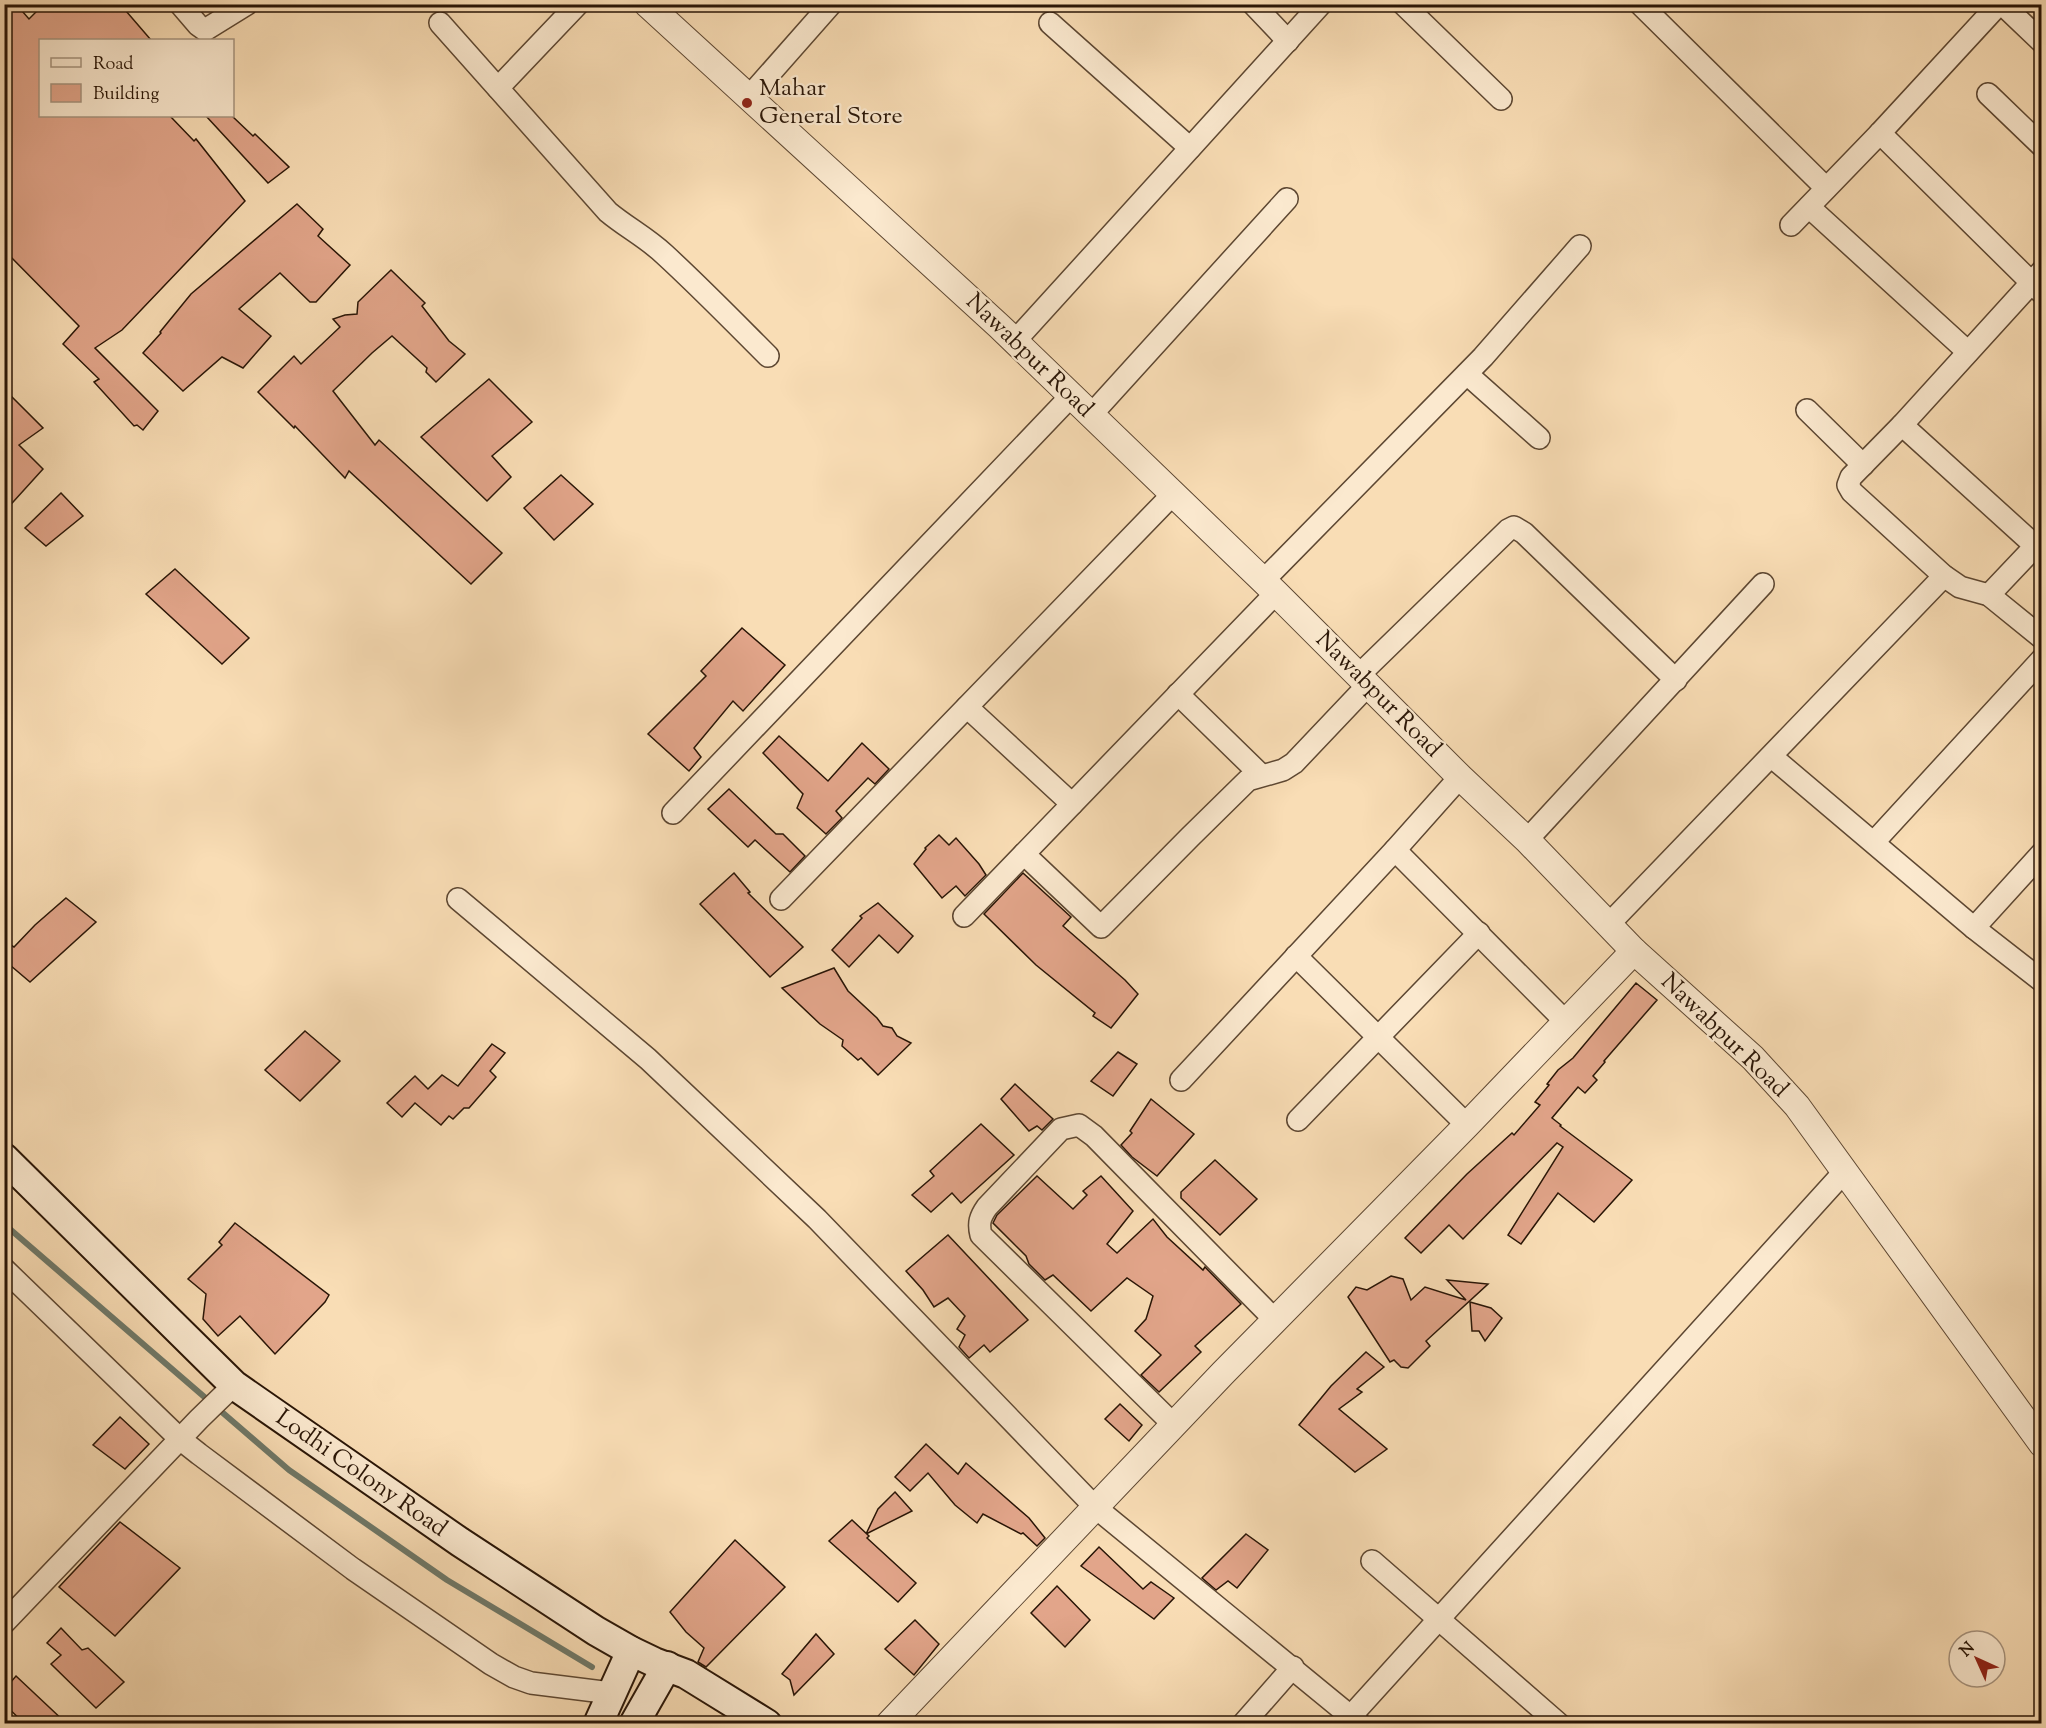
<svg xmlns="http://www.w3.org/2000/svg" width="2046" height="1728" font-family="'Sorts Mill Goudy',serif">
	<style>
		.lines { fill: none; stroke-linecap: round; stroke-linejoin: round }
		.stream { stroke: #6f7969; stroke-width: 6 }
		.building { fill: #e2a58a; stroke: #291506; stroke-width: 1.5 }
		.minor-casing { stroke: #5d4732; stroke-width: 24 }
		.tertiary-casing { stroke: #5d4732; stroke-width: 28 }
		.secondary-casing { stroke: #291506; stroke-width: 32 }
		.minor { stroke: #fbe9cf; stroke-width: 21 }
		.tertiary { stroke: #fbe9cf; stroke-width: 26 }
		.secondary { stroke: #fbe9cf; stroke-width: 28 }
		.poi-dot { fill: #8f2418; stroke: #fbe9cf; stroke-width: 2 }
		.labels { text-anchor: middle; dominant-baseline: central; stroke-width: 4.5; stroke-linejoin: round; paint-order: stroke }
		.poi-label { font-size: 24px; fill: #291506; stroke: #fbe9cf; text-anchor: start }
		.street-label { font-size: 24px; fill: #291506; stroke: #fbe9cf }
	</style>
	<rect width="100%" height="100%" fill="#f9ddb5"/>
	<filter id="stains"><feTurbulence type="fractalNoise" baseFrequency=".00333" numOctaves="4"/><feColorMatrix values="0 0 0 0 .2 0 0 0 0 .09 0 0 0 0 .02 0 0 0 .5 -.17"/></filter>
	<radialGradient id="worn" r=".72"><stop offset=".6" stop-color="#630" stop-opacity="0"/><stop offset="1" stop-color="#630" stop-opacity=".3"/></radialGradient>
	<g class="lines">
		<!-- stream -->
		<polyline class="stream" points="4,1224 289,1470 447,1580 592,1667"/>
	</g>
	<!-- building -->
	<g class="building">
		<polygon points="4,4 16,4 29,19 44,4 120,4 151,40 40,40 40,116 170,116 194,141 196,139 245,201 122,330 95,348 158,411 143,430 137,425 134,426 94,382 99,379 63,344 79,326 4,250"/>
		<polygon points="206,116 232,116 253,136 255,134 289,167 268,183"/>
		<polygon points="297,204 323,229 318,236 350,265 316,302 310,302 280,273 239,309 271,336 243,368 222,357 183,391 143,353 161,333 160,332 191,294"/>
		<polygon points="391,270 425,303 422,306 449,341 465,354 436,382 426,372 427,368 392,336 372,353 333,391 375,445 379,440 502,553 471,584 349,471 345,478 295,426 294,428 258,392 294,356 301,364 340,327 333,319 345,315 357,314 358,302"/>
		<polygon points="489,379 532,422 492,456 511,477 487,501 421,437"/>
		<polygon points="4,389 43,428 19,445 43,469 4,512"/>
		<polygon points="561,475 593,504 554,540 524,508"/>
		<polygon points="61,493 83,516 46,546 25,528"/>
		<polygon points="175,569 249,638 222,664 146,594"/>
		<polygon points="742,628 785,665 743,711 733,701 694,748 701,757 689,771 648,734 706,676 701,671"/>
		<polygon points="779,736 828,781 862,743 889,769 875,784 868,778 836,811 842,818 826,834 797,808 803,794 763,753"/>
		<polygon points="729,789 776,834 783,834 805,856 790,872 755,840 748,847 708,809"/>
		<polygon points="939,835 949,845 956,838 979,864 986,875 965,896 956,886 942,898 914,864 926,849 925,848"/>
		<polygon points="734,873 750,892 748,893 803,947 770,977 700,904"/>
		<polygon points="1023,873 1071,917 1063,926 1125,980 1138,994 1111,1028 1093,1016 1095,1013 1036,965 984,914"/>
		<polygon points="66,898 96,922 30,982 4,960 4,941 14,947 35,925"/>
		<polygon points="878,903 913,936 898,953 879,935 849,967 832,950 862,918 860,916"/>
		<polygon points="834,968 848,991 877,1018 883,1026 892,1028 897,1036 911,1043 878,1075 861,1058 858,1060 842,1046 843,1040 820,1024 782,988"/>
		<polygon points="1636,983 1657,1000 1604,1061 1605,1062 1593,1076 1597,1080 1585,1093 1578,1087 1552,1118 1561,1125 1560,1126 1632,1180 1594,1222 1558,1193 1521,1244 1508,1235 1563,1147 1557,1143 1463,1239 1449,1225 1421,1253 1405,1238 1467,1174 1512,1133 1514,1135 1540,1105 1535,1102 1549,1085 1547,1084 1558,1070 1573,1058"/>
		<polygon points="305,1031 340,1061 300,1101 265,1070"/>
		<polygon points="492,1044 505,1053 490,1071 496,1077 469,1108 464,1108 453,1119 449,1116 441,1125 415,1103 402,1117 387,1103 415,1076 428,1089 442,1075 458,1086"/>
		<polygon points="1118,1052 1137,1064 1113,1096 1091,1081"/>
		<polygon points="1015,1084 1053,1119 1042,1130 1037,1126 1029,1131 1001,1099"/>
		<polygon points="1151,1099 1194,1134 1157,1176 1132,1157 1121,1145 1132,1133 1130,1131"/>
		<polygon points="981,1124 1014,1155 961,1203 952,1193 931,1212 912,1195 934,1176 930,1171"/>
		<polygon points="1215,1160 1257,1199 1220,1235 1181,1198 1181,1192"/>
		<polygon points="1037,1176 1073,1209 1087,1195 1083,1191 1101,1176 1133,1211 1107,1244 1117,1253 1153,1219 1167,1237 1203,1270 1205,1267 1241,1304 1195,1346 1201,1352 1159,1392 1141,1375 1161,1355 1135,1331 1146,1319 1153,1296 1127,1278 1091,1311 1053,1275 1045,1280 1029,1264 1026,1256 993,1223 997,1215"/>
		<polygon points="235,1223 329,1295 325,1302 275,1354 240,1316 218,1336 203,1319 206,1294 188,1279 222,1245 219,1242"/>
		<polygon points="948,1235 1028,1320 990,1352 984,1345 969,1358 959,1347 965,1335 957,1329 965,1316 948,1298 934,1307 923,1290 906,1271"/>
		<polygon points="1391,1276 1403,1279 1411,1300 1425,1287 1466,1300 1447,1280 1488,1284 1426,1341 1430,1346 1408,1368 1401,1367 1394,1360 1390,1362 1348,1297 1356,1287 1367,1290"/>
		<polygon points="1470,1302 1491,1308 1502,1318 1485,1341 1479,1331 1472,1331"/>
		<polygon points="1366,1352 1384,1367 1357,1389 1362,1392 1339,1409 1387,1449 1355,1472 1299,1425 1331,1386"/>
		<polygon points="1120,1404 1142,1425 1129,1441 1105,1419"/>
		<polygon points="120,1417 149,1444 125,1469 93,1445"/>
		<polygon points="926,1444 958,1474 966,1463 1029,1518 1045,1538 1037,1546 1023,1533 1021,1534 983,1514 977,1523 955,1505 928,1473 910,1491 895,1477"/>
		<polygon points="895,1492 912,1511 866,1534 878,1509"/>
		<polygon points="852,1520 869,1536 867,1538 916,1583 898,1602 829,1541"/>
		<polygon points="120,1522 180,1568 115,1636 59,1587"/>
		<polygon points="1246,1534 1268,1550 1237,1588 1228,1581 1216,1590 1202,1578"/>
		<polygon points="735,1540 785,1587 706,1667 698,1662 704,1648 686,1632 670,1612"/>
		<polygon points="1099,1547 1143,1589 1151,1582 1174,1598 1154,1619 1081,1566"/>
		<polygon points="1057,1586 1090,1620 1065,1647 1031,1613"/>
		<polygon points="915,1620 939,1644 914,1675 885,1649"/>
		<polygon points="61,1628 82,1650 88,1648 124,1682 96,1708 51,1664 61,1655 47,1643"/>
		<polygon points="816,1634 834,1654 794,1695 790,1680 782,1674"/>
		<polygon points="16,1676 67,1724 25,1724 4,1704 4,1690"/>
	</g>
	<g class="lines">
		<defs>
			<g id="minor">
				<polyline points="180,4 198,25 205,30 247,4"/>
				<polyline points="1253,4 1288,41"/>
				<polyline points="1403,4 1501,99"/>
				<polyline points="1640,4 1826,188"/>
				<polyline points="2002,4 2042,42"/>
				<path d="M440,23L608,212C626,227 647,238 664,254C700,287 734,322 768,356"/>
				<polyline points="1050,23 1190,148"/>
				<polyline points="498,88 578,4"/>
				<polyline points="1988,94 2042,146"/>
				<polyline points="749,97 831,4"/>
				<polyline points="1880,133 2041,292"/>
				<polyline points="1809,207 1968,352"/>
				<polyline points="1791,225 1880,133 1999,4"/>
				<polyline points="2042,271 1902,425 1851,477 1848,485 1852,492 1944,576 1960,587 1989,595 2042,638"/>
				<polyline points="1015,341 1321,4"/>
				<polyline points="1467,374 1539,438"/>
				<polyline points="1807,410 1863,465"/>
				<polyline points="1091,415 1287,199"/>
				<polyline points="1902,425 2030,541"/>
				<polyline points="1263,581 1483,357 1580,246"/>
				<polyline points="1989,595 2042,539"/>
				<polyline points="1358,676 1508,530 1514,527 1524,533 1676,680"/>
				<polyline points="1178,694 1261,775"/>
				<polyline points="967,707 1072,804"/>
				<polyline points="1772,757 1974,928 2042,981"/>
				<polyline points="673,813 1071,396"/>
				<polyline points="1527,840 1763,584"/>
				<polyline points="1874,842 2042,659"/>
				<polyline points="1395,850 1565,1021"/>
				<polyline points="1024,854 1101,927 1190,837 1248,780 1283,770 1294,763 1368,685"/>
				<polyline points="458,899 648,1059 817,1219 1095,1507 1360,1724"/>
				<polyline points="781,899 1173,494"/>
				<polyline points="964,916 1276,593"/>
				<polyline points="1609,924 1944,576"/>
				<polyline points="1974,928 2042,853"/>
				<polyline points="1296,956 1467,1125"/>
				<polyline points="1181,1080 1395,850 1460,777"/>
				<polyline points="1298,1120 1479,933"/>
				<polyline points="4,1269 180,1439 199,1454 353,1569 491,1664 514,1677 531,1683 611,1693"/>
				<path d="M1174,1425L981,1235C978,1223 980,1217 987,1207L1061,1129L1079,1125L1094,1136L1275,1320"/>
				<polyline points="1372,1561 1559,1724"/>
				<polyline points="4,1623 199,1419 234,1385"/>
				<polyline points="1351,1716 1844,1172"/>
				<polyline points="1243,1724 1293,1667"/>
			</g>
			<g id="tertiary">
				<polyline points="647,4 999,326 1276,593 1460,777 1527,840 1634,951 1753,1058 1797,1106 2042,1444"/>
				<polyline points="889,1724 1223,1373 1467,1125 1634,951"/>
			</g>
			<g id="secondary">
				<polyline points="4,1158 234,1385 460,1542 596,1631 631,1651 654,1662 686,1674 767,1724"/>
				<polyline points="598,1724 631,1651"/>
				<polyline points="634,1724 667,1666"/>
			</g>
		</defs>
		<!-- minor casing -->
		<use href="#minor" class="minor-casing"/>
		<!-- tertiary casing -->
		<use href="#tertiary" class="tertiary-casing"/>
		<!-- secondary casing -->
		<use href="#secondary" class="secondary-casing"/>
		<!-- minor -->
		<use href="#minor" class="minor"/>
		<!-- tertiary -->
		<use href="#tertiary" class="tertiary"/>
		<!-- secondary -->
		<use href="#secondary" class="secondary"/>
	</g>
	<!-- markers -->
	<circle class="poi-dot" cx="747" cy="103" r="6"/>
	<g class="labels">
		<!-- poi labels -->
		<g class="poi-label">
			<text x="759" y="89">Mahar<tspan x="759" dy="28">General Store</tspan></text>
		</g>
		<!-- street labels -->
		<g class="street-label">
			<text transform="translate(1029 356) rotate(44)">Nawabpur Road</text>
			<text transform="translate(1378 695) rotate(45)">Nawabpur Road</text>
			<text transform="translate(1724 1036) rotate(44)">Nawabpur Road</text>
			<text transform="translate(361 1474) rotate(35)">Lodhi Colony Road</text>
		</g>
	</g>
	<!-- margin -->
	<rect width="2046" height="1728" fill="none" stroke="#f9ddb5" stroke-width="24"/>
	<rect x="6" y="6" width="2034" height="1716" fill="none" stroke="#291506" stroke-width="3"/>
	<rect x="12" y="12" width="2022" height="1704" fill="none" stroke="#291506" stroke-width="1.5"/>
	<!-- legend -->
	<rect x="39" y="39" width="195" height="78" fill="#fbe9cf" stroke="#a7947f" stroke-width="1.5"/>
	<rect x="51" y="58" width="30" height="9" fill="#fbe9cf" stroke="#a7947f" stroke-width="1.5"/>
	<text x="93" y="69" font-size="18" fill="#291506">Road</text>
	<rect x="51" y="84" width="30" height="18" fill="#e2a58a" stroke="#a7947f" stroke-width="1.5"/>
	<text x="93" y="99" font-size="18" fill="#291506">Building</text>
	<!-- north arrow -->
	<g transform="translate(1977 1659) rotate(315)"><circle r="28" fill="#fbe9cf" stroke="#a7947f" stroke-width="1.5"/>
	<path d="M0-4.5L10 22L0 15L-10 22Z" fill="#8f2418"/>
	<text y="-9" font-size="16" font-weight="bold" text-anchor="middle" fill="#291506">N</text>
	</g>
	<rect width="100%" height="100%" filter="url(#stains)"/>
	<rect width="100%" height="100%" fill="url(#worn)"/>
</svg>
